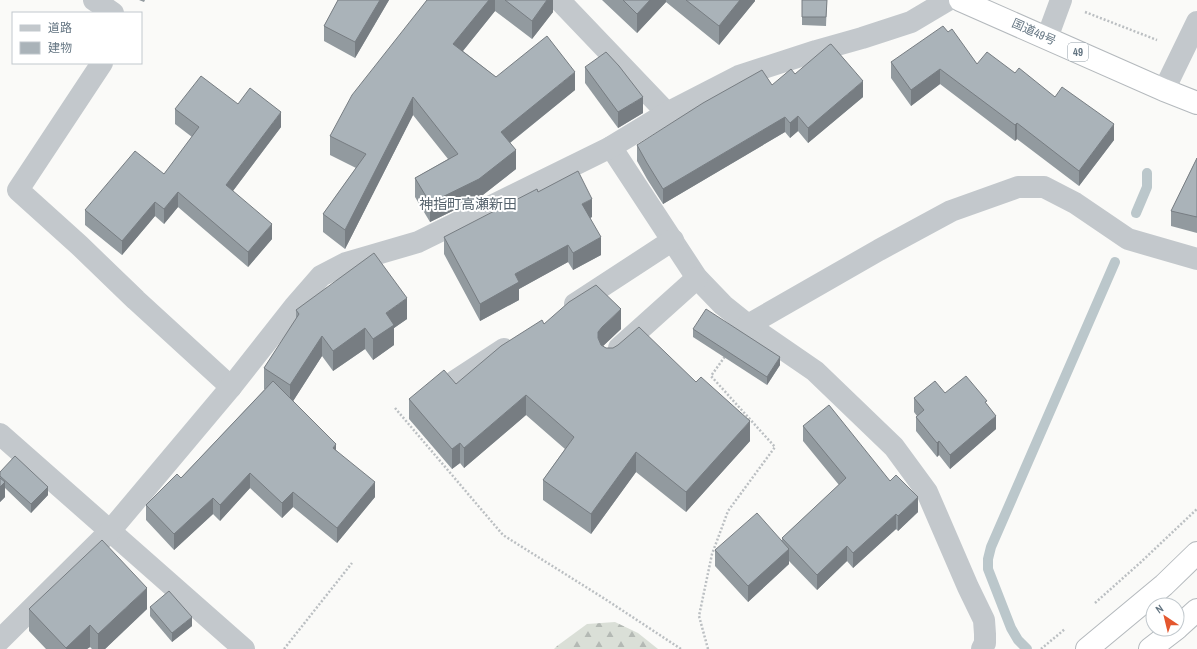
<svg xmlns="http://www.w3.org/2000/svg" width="1197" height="649" font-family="'Archivo Narrow','Noto Sans JP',sans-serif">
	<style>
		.forest { fill: url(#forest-firs) }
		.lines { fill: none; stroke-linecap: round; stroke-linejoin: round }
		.stream { stroke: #bbc7cb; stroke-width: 10 }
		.highway-casing { stroke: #b4b9bd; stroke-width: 24 }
		.path { stroke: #bbbfc2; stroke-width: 2.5; stroke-dasharray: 2 2; stroke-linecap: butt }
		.minor { stroke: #c3c8cc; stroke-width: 22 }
		.highway { stroke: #fff; stroke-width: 22 }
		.wall { fill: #929a9f }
		.shaded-wall { fill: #777d82 }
		.building { fill: #aab3b9; stroke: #777d82 }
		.labels { text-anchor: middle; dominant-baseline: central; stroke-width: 4; stroke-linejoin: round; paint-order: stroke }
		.shield { fill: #fff; stroke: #939fa8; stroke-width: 1 }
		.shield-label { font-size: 11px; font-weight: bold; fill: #657683 }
		.street-label { font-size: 12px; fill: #657683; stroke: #fff }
		.quarter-label { font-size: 14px; fill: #57646e; stroke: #fff }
	</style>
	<defs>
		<pattern id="forest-firs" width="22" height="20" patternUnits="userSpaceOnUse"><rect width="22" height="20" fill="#dadfd7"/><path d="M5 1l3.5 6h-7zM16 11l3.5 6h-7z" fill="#b4b9b4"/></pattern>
	</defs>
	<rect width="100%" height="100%" fill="#fafaf8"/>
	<!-- forest -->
	<polygon class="forest" points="615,622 638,633 658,649 554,649 557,646 587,624"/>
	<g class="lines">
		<!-- stream -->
		<g class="stream">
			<polyline points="1136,213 1147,187 1147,173"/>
			<polyline points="1027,649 1018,640 1011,628 988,569 988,559 991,547 1115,262"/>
		</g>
		<defs>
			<g id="highway">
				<polyline points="960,0 1164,90 1197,103"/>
				<polyline points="1177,628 1197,610"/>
				<polyline points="1087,649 1164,585 1197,553"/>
				<polyline points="1150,649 1176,629"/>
			</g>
		</defs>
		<!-- highway casing -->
		<use href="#highway" class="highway-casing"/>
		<!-- path -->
		<g class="path">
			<polyline points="1085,12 1157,40"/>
			<polyline points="395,408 503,535 605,599 681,649"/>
			<polyline points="1095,603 1141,562 1197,509"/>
			<polyline points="284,649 352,563"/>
			<polyline points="708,649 699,616 712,554 728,511 775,447 711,376 726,355"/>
			<polyline points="1041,649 1065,629"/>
		</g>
		<!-- minor -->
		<g class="minor">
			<polyline points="94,0 113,13"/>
			<polyline points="559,0 667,113"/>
			<polyline points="1047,38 1061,0"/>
			<polyline points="102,63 18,190 79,245 136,300 231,387"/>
			<polyline points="1164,90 1197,22"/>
			<polyline points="611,147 697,278 723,305 748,325 815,371 894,447 927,492 968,587 984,620 985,634 985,643 982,649"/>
			<polyline points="575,304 673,240"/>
			<polyline points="748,325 879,250 951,211 1018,187 1044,187 1075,203 1128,239 1197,259"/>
			<polyline points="619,348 697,278"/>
			<polyline points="455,381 504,349"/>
			<polyline points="0,434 244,649"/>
			<polyline points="0,640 110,531 231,387 294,307 321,276 346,263 418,242 611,147 667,113 739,76 816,51 862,38 911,22 948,0"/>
		</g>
		<!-- highway -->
		<use href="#highway" class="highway"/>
	</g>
	<!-- wall -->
	<g class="wall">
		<polygon points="139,0 145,0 144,2"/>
		<polygon points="338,0 389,0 355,58 324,41 324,26"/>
		<polygon points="427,0 553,0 553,12 532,39 495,11 463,51 496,77 575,90 510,143 516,169 479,198 430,222 415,197 415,178 448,159 413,115 345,249 323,232 323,214 356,168 330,155 330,136"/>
		<polygon points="602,0 755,0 755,1 719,45 666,2 637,33"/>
		<polygon points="802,0 827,0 826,26 802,25"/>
		<polygon points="948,32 977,64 1015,73 1055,97 1114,140 1079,186 1017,139 1015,141 940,84 911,106 891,78 891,62"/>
		<polygon points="585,67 643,113 618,128 585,83"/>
		<polygon points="772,85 863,97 808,143 798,131 790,138 785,132 663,204 647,179 637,161 637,145"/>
		<polygon points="238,104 281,127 233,191 272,239 248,267 178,207 164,224 155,216 122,255 85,225 85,210 164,174 192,137 175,124 175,109"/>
		<polygon points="1197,158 1197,233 1171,226 1171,211"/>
		<polygon points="538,192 592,217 590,218 601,255 573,270 568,262 519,289 519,300 480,321 444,254 444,237"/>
		<polygon points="296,310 407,319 394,328 394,345 373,360 365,349 333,371 322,356 293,401 336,450 375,497 337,543 293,507 282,518 250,488 220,521 213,514 174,550 146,520 146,505 181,478 265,389 264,389 264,368 296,319"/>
		<polygon points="544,324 621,329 603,346 750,441 686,512 636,472 591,534 543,500 543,480 565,449 526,415 464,468 460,463 452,469 409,419 409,399 456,384"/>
		<polygon points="693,329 780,365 767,385 693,337"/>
		<polygon points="945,393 987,404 996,429 950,469 939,455 937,457 916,431 916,417 917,416 914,412 914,398"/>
		<polygon points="803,426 890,481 918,512 898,531 896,529 853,568 847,561 817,590 789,561 789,564 748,602 715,566 715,550 782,540 782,538 839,485 803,441"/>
		<polygon points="0,472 48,495 31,513 5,488 5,497 0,502"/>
		<polygon points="150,607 192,626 172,642 150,616"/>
		<polygon points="29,609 147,609 105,649 92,649 90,647 87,649 46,649 29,631"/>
	</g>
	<!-- shaded-wall -->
	<g class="shaded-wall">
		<polygon points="380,0 389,0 355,58 355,42"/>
		<polygon points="489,0 495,0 495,11 453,63 453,44"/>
		<polygon points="547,0 553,0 553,12 532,39 532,21"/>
		<polygon points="650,0 666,0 666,2 637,33 637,14"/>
		<polygon points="740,0 755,0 755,1 719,45 719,26"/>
		<polygon points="940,69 940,84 911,106 911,90"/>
		<polygon points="575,72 575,90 501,150 501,132"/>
		<polygon points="863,81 863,97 808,143 808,128"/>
		<polygon points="413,97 413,115 345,249 345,230"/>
		<polygon points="643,97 643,113 618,128 618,112"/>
		<polygon points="281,112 281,127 226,200 226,185"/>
		<polygon points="798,116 798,131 790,138 790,123"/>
		<polygon points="785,117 785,132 663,204 663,189"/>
		<polygon points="1017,123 1017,139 1015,141 1015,125"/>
		<polygon points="1114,124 1114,140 1079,186 1079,171"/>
		<polygon points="516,150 516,169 479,198 430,222 430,203"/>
		<polygon points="178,192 178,207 164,224 164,209"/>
		<polygon points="592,199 592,217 582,222 582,204"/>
		<polygon points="155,202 155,216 122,255 122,241"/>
		<polygon points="272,224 272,239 248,267 248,252"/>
		<polygon points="601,237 601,255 573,270 573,253"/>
		<polygon points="568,245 568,262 519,289 519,300 480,321 480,304 515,274"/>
		<polygon points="407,298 407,319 394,328 394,345 373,360 373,339 386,313"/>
		<polygon points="621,309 621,329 602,347 598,338 598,332 602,327"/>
		<polygon points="365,328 365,349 333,371 333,351"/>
		<polygon points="322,336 322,356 290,406 290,385"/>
		<polygon points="780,357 780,365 767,385 767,377"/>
		<polygon points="526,395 526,415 464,468 464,448"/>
		<polygon points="996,416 996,429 950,469 950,455"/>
		<polygon points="750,421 750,441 686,512 686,492"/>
		<polygon points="939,441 939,455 937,457 937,443"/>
		<polygon points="460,443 460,463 452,469 452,449"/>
		<polygon points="336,444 336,459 333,448"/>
		<polygon points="636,452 636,472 591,534 591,514"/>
		<polygon points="250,473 250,488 220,521 220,505"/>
		<polygon points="5,482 5,497 0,502 0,487"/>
		<polygon points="375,482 375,497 337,543 337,528"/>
		<polygon points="48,487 48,495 31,513 31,504"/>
		<polygon points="293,492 293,507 282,518 282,503"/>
		<polygon points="918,497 918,512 898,531 898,516"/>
		<polygon points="213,498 213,514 174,550 174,534"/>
		<polygon points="896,514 896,529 853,568 853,553"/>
		<polygon points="847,546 847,561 817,590 817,575"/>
		<polygon points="789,549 789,564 748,602 748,586"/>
		<polygon points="147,588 147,609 105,649 98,649 98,634"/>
		<polygon points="192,617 192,626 172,642 172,633"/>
		<polygon points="90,625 90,647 87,649 66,649 66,648"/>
	</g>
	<!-- building -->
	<g class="building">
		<polygon points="338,0 380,0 355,42 324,26"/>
		<polygon points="427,0 489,0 453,44 496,77 547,36 575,72 501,132 516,150 479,179 430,203 415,178 458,154 413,97 345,230 323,214 366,154 330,136 352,95"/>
		<polygon points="505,0 547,0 532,21"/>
		<polygon points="623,0 650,0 637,14"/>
		<polygon points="686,0 740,0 719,26"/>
		<polygon points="802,0 827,0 826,17 802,17"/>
		<polygon points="943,26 948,32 952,29 977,64 987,52 1015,73 1019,68 1055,97 1062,87 1114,124 1079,171 1017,123 1015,125 940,69 911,90 891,62"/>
		<polygon points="831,44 863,81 808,128 798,116 790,123 785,117 663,189 647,163 637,145 703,103 762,70 772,85 791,69 795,74 829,45"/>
		<polygon points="606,52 619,66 643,97 618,112 585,67"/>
		<polygon points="201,76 238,104 250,88 281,112 226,185 272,224 248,252 178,192 164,209 155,202 122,241 85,210 135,151 164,174 199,127 175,109"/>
		<polygon points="1197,158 1197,217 1171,211"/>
		<polygon points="578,171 592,199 582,204 601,237 573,253 568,245 515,274 519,282 480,304 444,237 537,189 538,192"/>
		<polygon points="374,253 407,298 386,313 394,325 373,339 365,328 333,351 322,336 290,385 264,368 299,314 296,310"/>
		<polygon points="596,285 621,309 602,327 598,332 598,338 601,345 606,348 613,348 618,345 639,327 696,382 701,377 750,421 686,492 636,452 591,514 543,480 574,437 526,395 464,448 460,443 452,449 409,399 444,370 456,384 501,346 542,320 544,324 569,302"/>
		<polygon points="706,309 780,357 767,377 693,329"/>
		<polygon points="966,376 987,401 985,402 996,416 950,455 939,441 937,443 916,417 924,410 914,398 935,381 945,393"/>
		<polygon points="273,381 336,444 333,448 375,482 337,528 293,492 282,503 250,473 220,505 213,498 174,534 146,505 177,474 181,478"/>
		<polygon points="829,405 890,481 896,475 918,497 898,516 896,514 853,553 847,546 817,575 782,538 846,478 803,426"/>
		<polygon points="15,456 48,487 31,504 0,476 0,472"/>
		<polygon points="0,478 5,482 0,487"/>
		<polygon points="757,513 789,549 748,586 715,550"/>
		<polygon points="102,540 147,588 98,634 90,625 66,648 29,609"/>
		<polygon points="169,591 192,617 172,633 150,607"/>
	</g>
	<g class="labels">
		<!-- shield labels -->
		<rect class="shield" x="1068" y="43" width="20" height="18" rx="3"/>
		<g class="shield-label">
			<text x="1078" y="52">49</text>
		</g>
		<!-- street labels -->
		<g class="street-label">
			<text transform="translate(1034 32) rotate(24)">国道49号</text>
		</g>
		<!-- quarter labels -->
		<g class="quarter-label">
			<text x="468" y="204">神指町高瀬新田</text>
		</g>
	</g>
	<!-- legend -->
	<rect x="12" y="12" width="130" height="52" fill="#ffffff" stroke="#c1c8cd"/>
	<rect x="20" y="25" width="20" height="6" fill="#c3c8cc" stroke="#c1c8cd"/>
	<text x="48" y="32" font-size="12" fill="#657683">道路</text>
	<rect x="20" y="42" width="20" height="12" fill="#aab3b9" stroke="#c1c8cd"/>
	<text x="48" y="52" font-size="12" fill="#657683">建物</text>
	<!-- north arrow -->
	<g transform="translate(1165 617) rotate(325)"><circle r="19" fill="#ffffff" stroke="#c1c8cd"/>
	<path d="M0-3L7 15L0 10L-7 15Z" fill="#e4572e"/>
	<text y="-6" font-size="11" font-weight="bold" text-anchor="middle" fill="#657683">N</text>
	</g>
</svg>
